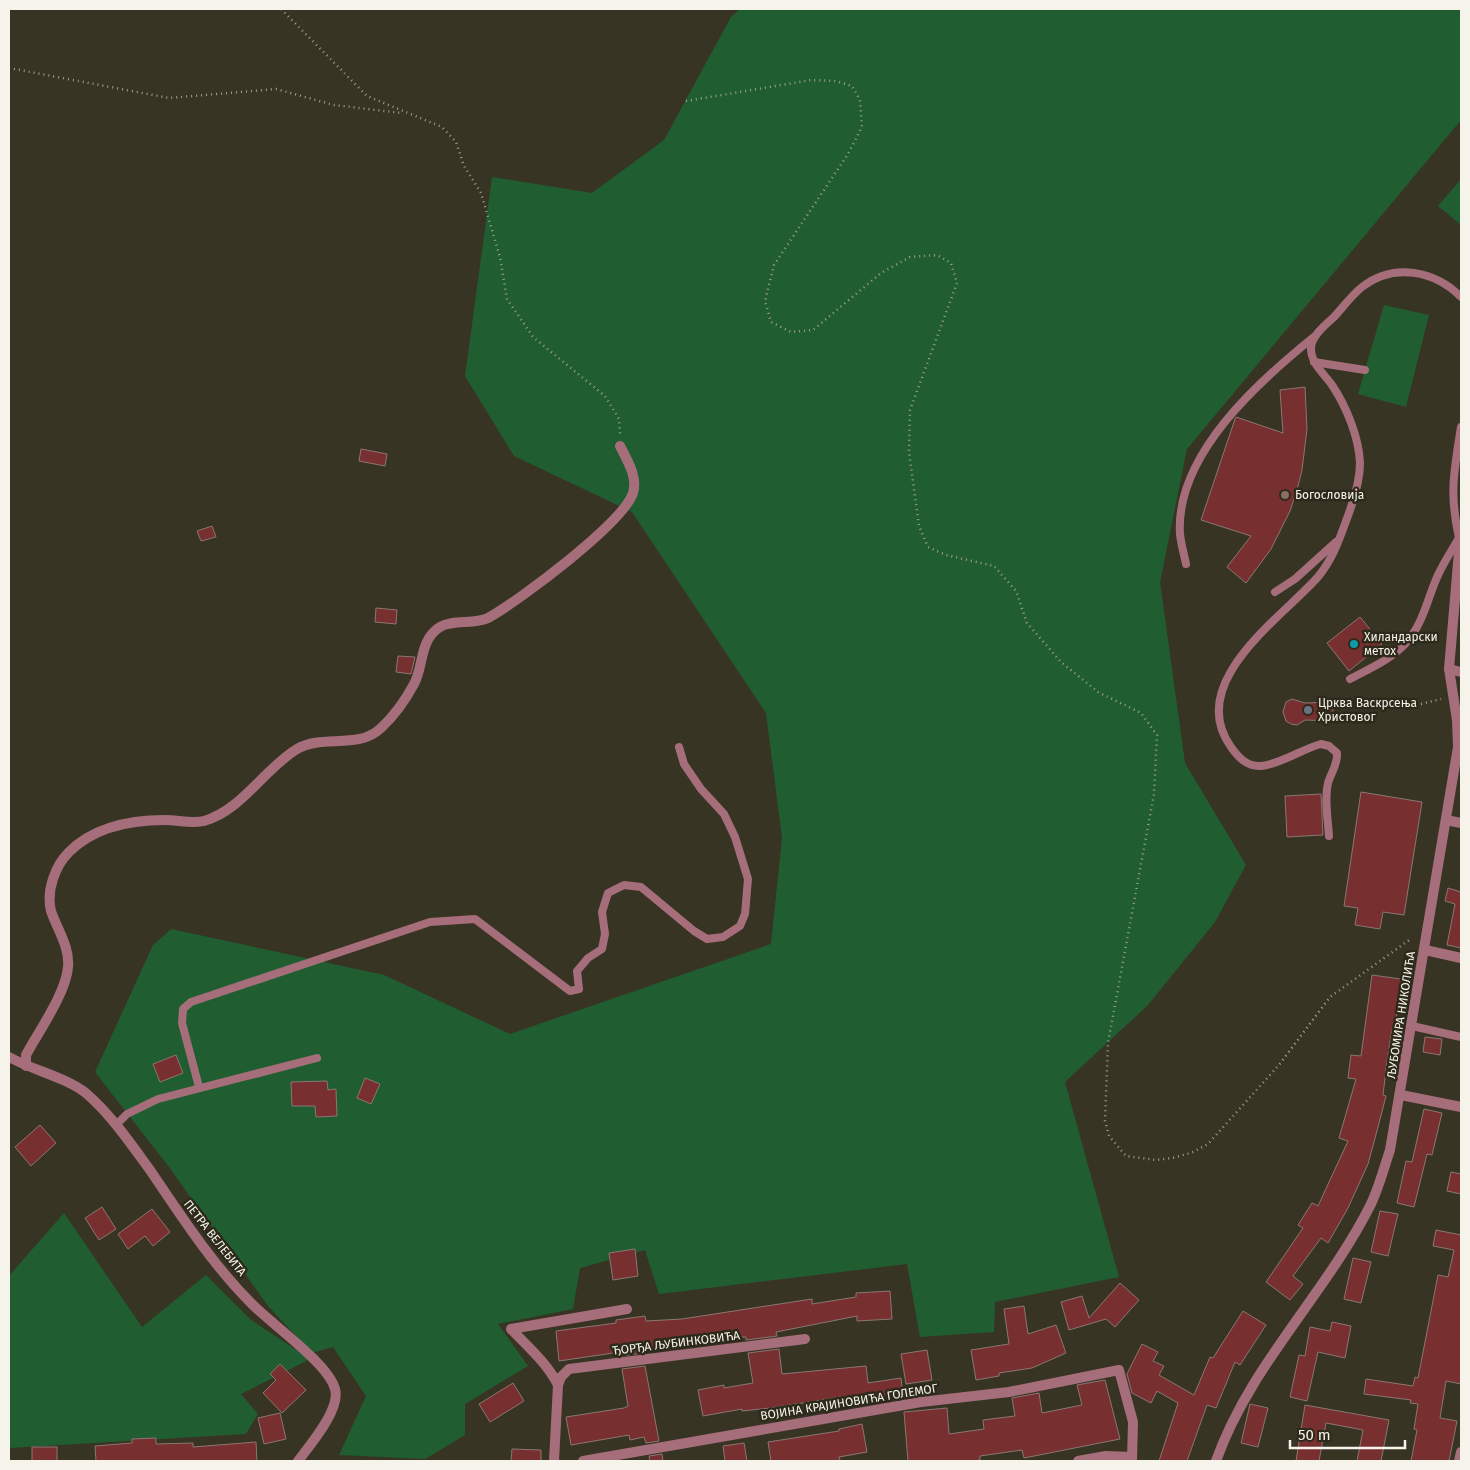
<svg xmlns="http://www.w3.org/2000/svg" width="1470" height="1470" font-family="'Fira Sans',sans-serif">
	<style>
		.green { fill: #205e32 }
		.building { fill: #782f30; stroke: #8b7674 }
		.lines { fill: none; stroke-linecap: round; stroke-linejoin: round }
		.path { stroke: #a09d91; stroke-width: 2.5; stroke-dasharray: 1 4; stroke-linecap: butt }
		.lane { stroke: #a66e7b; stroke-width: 8 }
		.street { stroke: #a66e7b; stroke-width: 10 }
		.education-dot { fill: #8d6e63; stroke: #2e2a1b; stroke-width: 2 }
		.culture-dot { fill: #0f9aa8; stroke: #2e2a1b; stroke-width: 2 }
		.worship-dot { fill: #6b7280; stroke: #2e2a1b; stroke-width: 2 }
		.labels { text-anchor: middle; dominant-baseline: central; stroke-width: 5; stroke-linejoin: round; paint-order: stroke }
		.poi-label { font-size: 12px; fill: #f6f3ea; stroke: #2e2a1b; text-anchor: start }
		.street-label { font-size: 12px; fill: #f6f3ea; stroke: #2e2a1b }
	</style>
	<rect width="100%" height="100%" fill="#383424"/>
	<!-- green -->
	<g class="green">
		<polygon points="740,9 1461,9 1461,120 1187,449 1160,582 1185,763 1246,865 1215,922 1148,1005 1065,1082 1119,1277 995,1302 994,1332 920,1337 907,1264 659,1294 645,1250 580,1268 573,1309 498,1324 528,1366 465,1404 465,1435 425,1459 339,1455 366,1396 333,1347 312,1353 268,1306 169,1167 95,1072 153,945 171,929 384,975 510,1034 771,944 782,838 766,713 632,512 514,456 465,376 492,177 592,193 664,140 731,17"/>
		<polygon points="1461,179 1461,225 1438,206"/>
		<polygon points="1384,305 1429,315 1406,407 1358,394"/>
		<polygon points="64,1213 142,1327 206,1275 251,1320 310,1359 241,1394 258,1414 246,1434 9,1448 9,1276"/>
	</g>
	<!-- building -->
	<g class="building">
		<polygon points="1305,387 1307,429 1302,470 1297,490 1290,511 1271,549 1246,583 1227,567 1251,536 1201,520 1235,419 1236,417 1283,433 1280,390"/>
		<polygon points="361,449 387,454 385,466 359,461"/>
		<polygon points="212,526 216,537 201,541 197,531"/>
		<polygon points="376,608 397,610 396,624 375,622"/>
		<polygon points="1360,617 1382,644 1349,671 1327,643"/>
		<polygon points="398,656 415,657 411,674 396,672"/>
		<polygon points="1292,699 1305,703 1333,702 1333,721 1305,720 1297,725 1291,724 1286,721 1283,712 1286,702"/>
		<polygon points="1361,792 1422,802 1404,915 1383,912 1380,929 1355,925 1358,908 1344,906"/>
		<polygon points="1321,794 1323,835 1287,837 1285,796"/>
		<polygon points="1448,888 1461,892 1461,948 1447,945 1455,904 1445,901"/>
		<polygon points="1372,975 1401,979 1395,1029 1392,1029 1387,1061 1383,1095 1386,1096 1378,1127 1368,1164 1348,1208 1328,1243 1321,1238 1293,1276 1303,1284 1290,1300 1266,1282 1303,1228 1298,1225 1312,1203 1318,1206 1348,1141 1339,1138 1356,1079 1348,1078 1351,1055 1361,1056"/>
		<polygon points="1425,1037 1442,1039 1440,1055 1423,1052"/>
		<polygon points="176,1055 183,1073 160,1082 153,1064"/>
		<polygon points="365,1078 380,1084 371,1104 357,1098"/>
		<polygon points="327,1081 328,1090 336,1089 337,1116 316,1117 315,1106 292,1106 291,1082"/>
		<polygon points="1424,1109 1442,1113 1432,1155 1427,1154 1414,1207 1397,1203 1406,1161 1412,1162"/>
		<polygon points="40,1125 56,1143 31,1166 15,1147"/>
		<polygon points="1451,1172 1461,1174 1461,1194 1447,1191"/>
		<polygon points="102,1207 116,1229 99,1240 85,1218"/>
		<polygon points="152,1209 170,1232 153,1246 145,1236 128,1249 118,1234"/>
		<polygon points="1380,1211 1398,1214 1388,1256 1371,1252"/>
		<polygon points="1436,1230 1461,1235 1461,1384 1446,1381 1440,1418 1457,1421 1449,1461 1411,1461 1417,1430 1414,1429 1418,1404 1410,1403 1411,1400 1364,1394 1366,1379 1413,1386 1415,1377 1418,1378 1438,1275 1448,1277 1454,1250 1433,1246"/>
		<polygon points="635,1249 638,1276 613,1280 609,1253"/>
		<polygon points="1353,1258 1371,1262 1361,1303 1344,1299"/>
		<polygon points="1120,1283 1139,1300 1115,1327 1106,1319 1069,1330 1061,1302 1082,1296 1089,1318"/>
		<polygon points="890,1291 892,1319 857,1321 857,1316 776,1332 777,1336 746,1340 746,1337 732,1337 642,1349 643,1353 620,1356 620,1352 559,1361 556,1331 616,1323 616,1320 645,1316 646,1321 682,1319 812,1299 812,1304 856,1297 856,1293"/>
		<polygon points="1024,1306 1028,1334 1056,1325 1066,1353 1032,1368 999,1373 999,1376 976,1380 971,1350 1009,1344 1004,1309"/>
		<polygon points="1243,1311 1266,1325 1240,1365 1235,1362 1216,1408 1207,1405 1187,1461 1159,1461 1178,1403 1157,1391 1151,1403 1132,1393 1127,1374 1142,1344 1158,1352 1153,1361 1164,1366 1159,1375 1194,1395 1210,1357 1213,1358"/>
		<polygon points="1332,1322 1351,1326 1345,1358 1318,1352 1307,1401 1290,1397 1299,1355 1305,1356 1310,1327 1330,1331"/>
		<polygon points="779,1349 782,1374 866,1366 868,1383 901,1378 903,1397 887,1399 886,1395 841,1400 841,1397 770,1408 742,1411 742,1409 703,1416 698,1390 724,1385 724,1388 753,1383 748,1353"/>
		<polygon points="927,1350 932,1380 906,1384 901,1354"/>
		<polygon points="280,1364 306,1390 282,1413 263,1393 276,1380 270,1374"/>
		<polygon points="645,1366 659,1441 646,1443 644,1437 630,1440 629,1435 571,1445 566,1417 624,1408 628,1406 622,1369"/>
		<polygon points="1105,1380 1120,1439 1024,1458 1022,1450 980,1456 980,1460 973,1461 908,1461 904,1412 947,1408 949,1434 984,1429 983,1420 1015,1416 1012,1398 1039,1393 1042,1413 1082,1405 1077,1385"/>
		<polygon points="513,1383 524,1401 490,1422 479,1404"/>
		<polygon points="1250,1404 1268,1408 1258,1447 1241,1443"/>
		<polygon points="1305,1405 1389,1420 1381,1461 1357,1461 1363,1430 1326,1423 1319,1461 1296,1461"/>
		<polygon points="280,1413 286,1439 264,1444 258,1418"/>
		<polygon points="862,1424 867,1452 839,1457 840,1461 771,1461 768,1442 839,1431 839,1429"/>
		<polygon points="156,1438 156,1444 193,1443 193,1447 256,1442 257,1461 96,1461 95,1446 132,1443 132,1439"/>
		<polygon points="744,1443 747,1461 725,1461 723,1446"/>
		<rect x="32" y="1447" width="25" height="14"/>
		<polygon points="512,1449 541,1450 541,1461 511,1461"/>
		<polygon points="662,1454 663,1461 650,1461 649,1456"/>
	</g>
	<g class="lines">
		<!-- path -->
		<g class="path">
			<polyline points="281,9 367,96 442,127 456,142 464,166 481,193 500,257 507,299 533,337 605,396 619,419 620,435"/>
			<polyline points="9,68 169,98 276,89 334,105 401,113"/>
			<polyline points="686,101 811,80 836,81 852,86 860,100 862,127 848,154 774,265 765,301 771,322 791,332 813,330 881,273 910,257 937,255 951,263 957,283 910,410 909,452 919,526 928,547 946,555 994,566 1016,591 1027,623 1061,662 1098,692 1141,713 1157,735 1154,794 1108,1043 1105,1121 1109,1136 1126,1156 1156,1160 1172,1158 1191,1153 1208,1144 1279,1065 1330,997 1412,938"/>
			<polyline points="1341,705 1421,704 1441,699"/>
		</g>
		<!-- lane -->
		<g class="lane">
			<polyline points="1314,362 1365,370"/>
			<path d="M1186,564C1184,554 1181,544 1180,534C1175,455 1259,381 1315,336"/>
			<polyline points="1275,592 1295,579 1336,542"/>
			<path d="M1350,679C1369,669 1390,660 1405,644C1424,623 1427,599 1438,575C1444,562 1452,550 1459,538C1449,493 1454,471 1461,427"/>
			<path d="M1329,836C1328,819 1324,800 1328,783C1331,773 1338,764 1337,753L1329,746L1321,744C1302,749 1281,764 1261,766C1247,767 1238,757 1231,747C1185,683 1280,619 1317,578C1331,562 1339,541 1346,521C1353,503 1360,482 1360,463C1359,437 1346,406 1332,385C1324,374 1312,364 1311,350C1310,337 1325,325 1334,317C1343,307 1352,295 1362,287C1394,262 1435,271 1461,297"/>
			<polyline points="1412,1026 1461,1037"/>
			<polyline points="199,1087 182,1023 183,1009 191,1002 430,922 475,919 570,991 579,989 577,971 588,958 602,949 605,934 602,912 608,893 624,885 641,887 694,931 707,939 723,937 740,926 745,914 748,879 735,837 724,814 701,789 684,764 679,747"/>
			<polyline points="116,1125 127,1114 158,1099 317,1058"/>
		</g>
		<!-- street -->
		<g class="street">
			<polyline points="1449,669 1461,672"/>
			<polyline points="1446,820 1461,823"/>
			<polyline points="1425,950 1461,958"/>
			<path d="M9,1057C32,1070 68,1078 87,1094C112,1116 131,1144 150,1170C181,1216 212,1264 251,1303C271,1324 328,1363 335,1389C341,1409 310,1445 298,1461"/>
			<path d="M26,1066V1055C39,1031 66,993 68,967C70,947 57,929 51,911C46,891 55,866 69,852C94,827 131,820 165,820C177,820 193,824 204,821C242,810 264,769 297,749C323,734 358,750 381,728C394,716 406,699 414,684C424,666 419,640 440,627C453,619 474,625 488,618C519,601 623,523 633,493C638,477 627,460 620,446"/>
			<polyline points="1401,1095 1461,1107"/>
			<path d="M558,1385C547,1363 528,1347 511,1329L627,1309"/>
			<polyline points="554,1461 558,1385 561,1377 569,1369 805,1339"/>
			<polyline points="583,1461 921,1402 1009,1392 1119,1370 1133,1422 1132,1461"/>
			<polyline points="1078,1461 1106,1456 1132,1457"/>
			<path d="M1216,1461C1250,1365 1326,1294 1371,1204C1379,1187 1384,1168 1390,1150L1458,747L1457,720L1449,669L1461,528"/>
			<polyline points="1459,1461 1461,1452"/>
		</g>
	</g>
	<!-- markers -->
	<circle class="education-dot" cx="1285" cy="495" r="5"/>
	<circle class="culture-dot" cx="1354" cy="644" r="5"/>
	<circle class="worship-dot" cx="1308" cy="710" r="5"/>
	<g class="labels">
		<!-- poi labels -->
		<g class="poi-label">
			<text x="1295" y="495">Богословија</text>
			<text x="1364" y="637">Хиландарски<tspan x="1364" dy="14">метох</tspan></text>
			<text x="1318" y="703">Црква Васкрсења<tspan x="1318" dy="14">Христовог</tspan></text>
		</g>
		<!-- street labels -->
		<g class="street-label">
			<text transform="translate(1401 1015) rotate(-81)">ЉУБОМИРА НИКОЛИЋА</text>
			<text transform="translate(215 1238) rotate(52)">ПЕТРА ВЕЛЕБИТА</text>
			<text transform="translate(676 1343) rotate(-7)">ЂОРЂА ЉУБИНКОВИЋА</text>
			<text transform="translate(849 1402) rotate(-9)">ВОЈИНА КРАЈИНОВИЋА ГОЛЕМОГ</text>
		</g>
	</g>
	<!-- border -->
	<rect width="1470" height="1470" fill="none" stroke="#f6f3ea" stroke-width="20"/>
	<!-- scale -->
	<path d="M1290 1440v8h115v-8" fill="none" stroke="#f6f3ea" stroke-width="2.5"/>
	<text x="1298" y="1440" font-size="15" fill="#f6f3ea" stroke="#2e2a1b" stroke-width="4" paint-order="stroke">50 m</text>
</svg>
